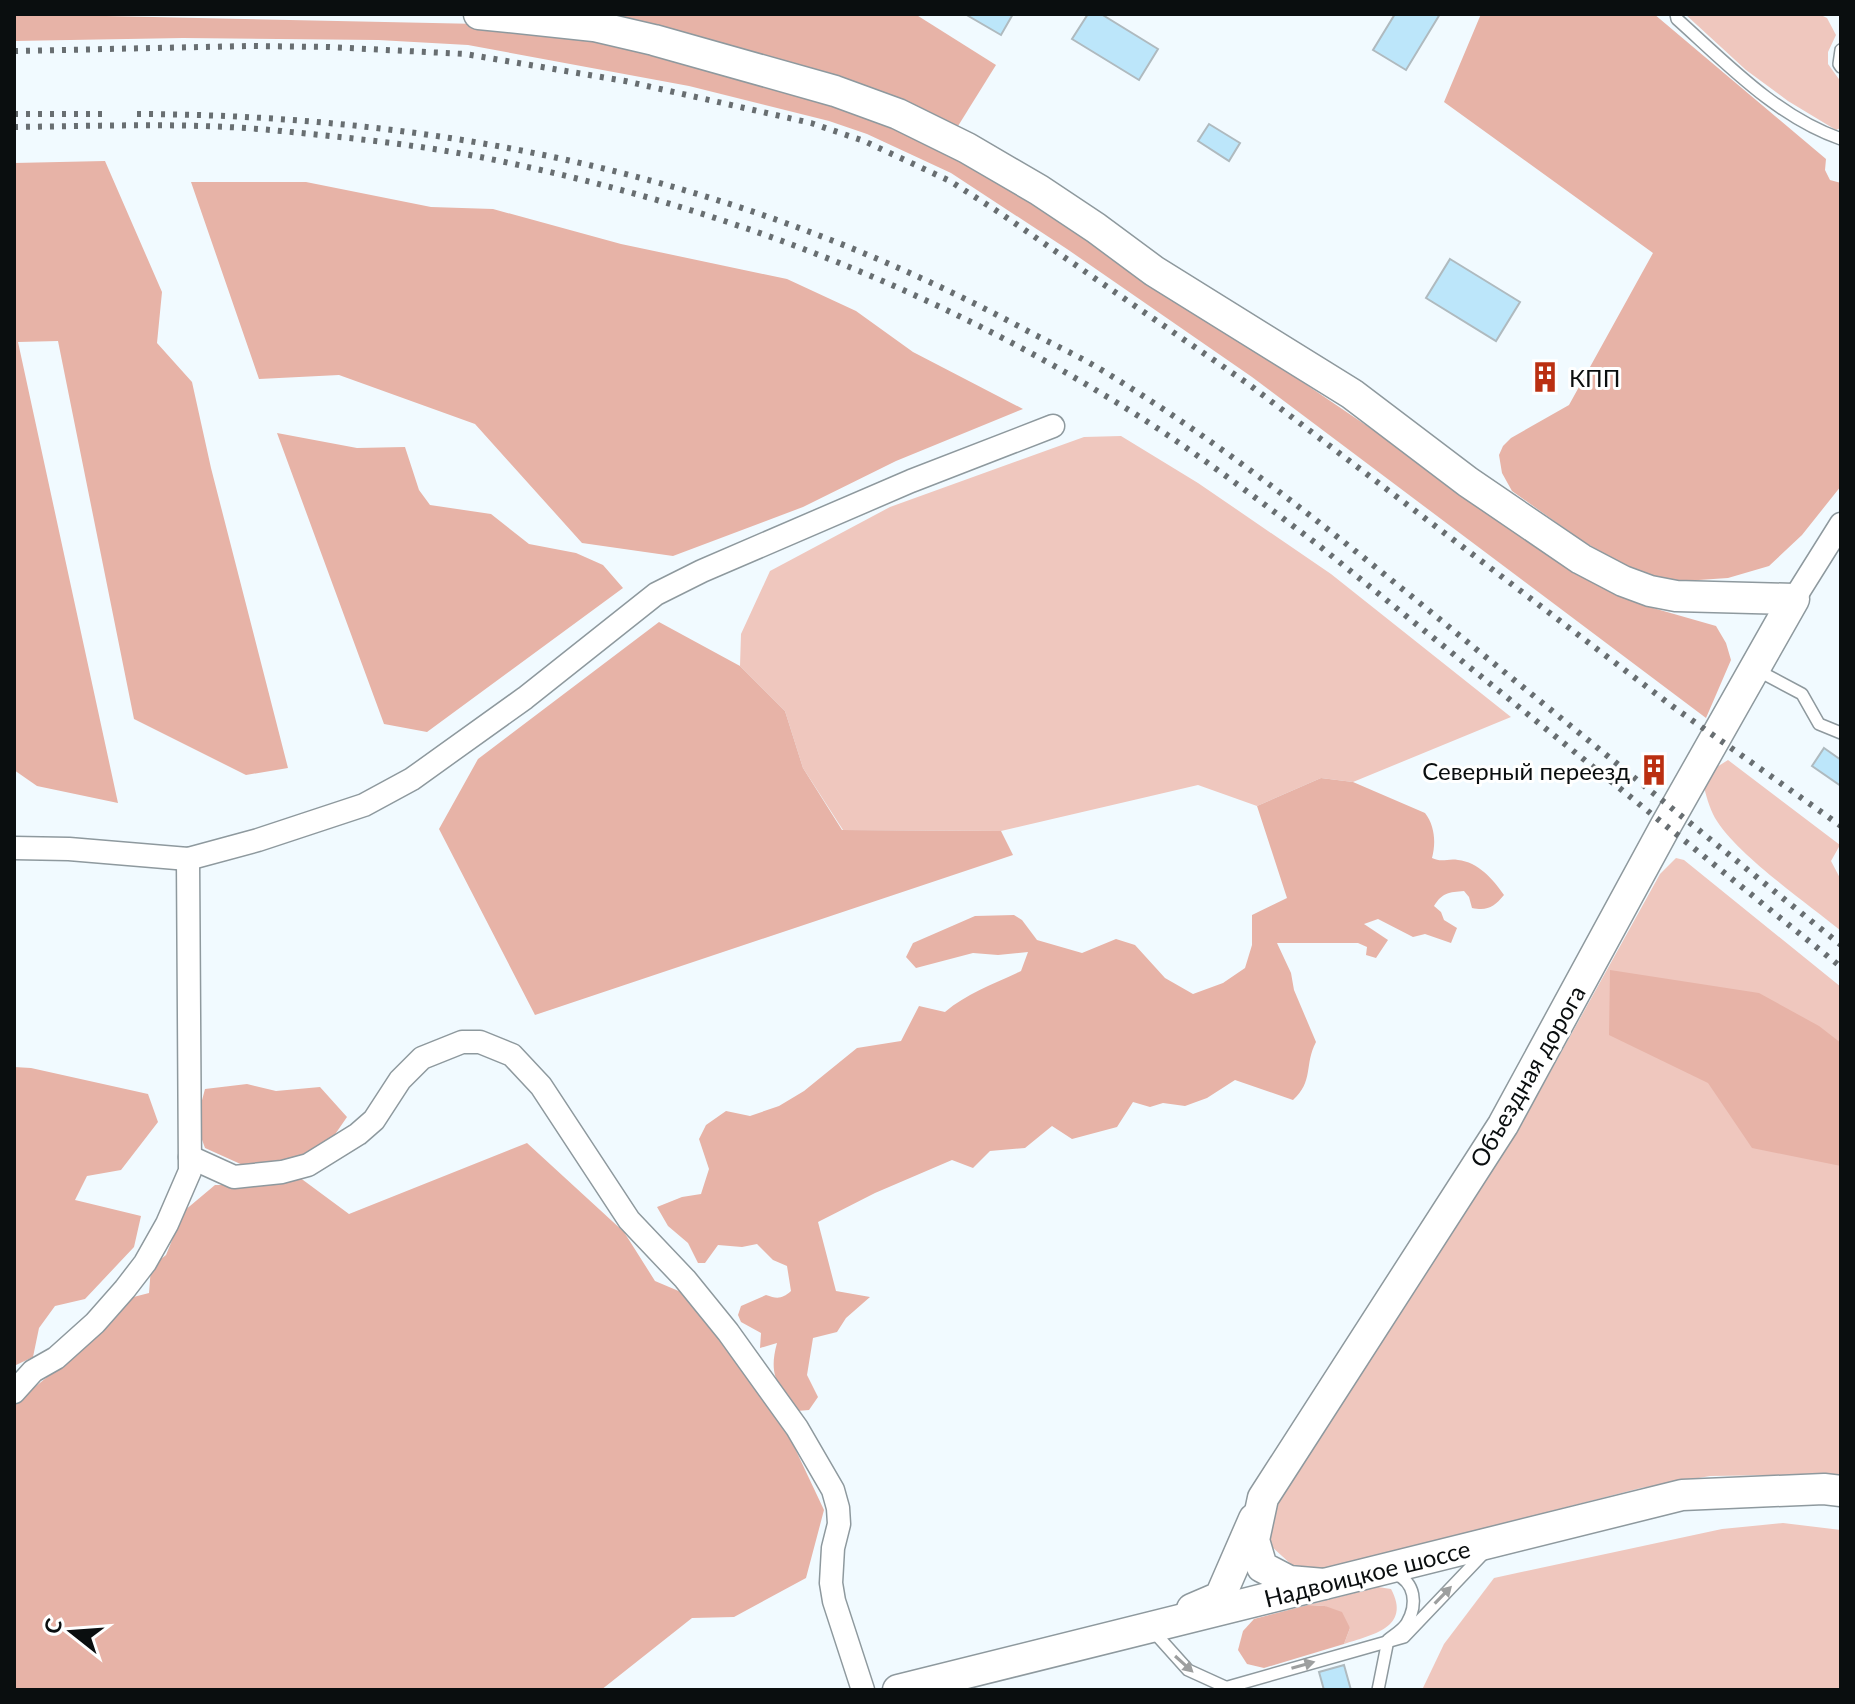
<svg xmlns="http://www.w3.org/2000/svg" width="1855" height="1704" font-family="Lato,sans-serif">
	<style>
		.green { fill: #efc7be }
		.forest { fill: #e7b3a7 }
		.building { fill: #bce6fa; stroke: #afbabf; stroke-width: 2 }
		.lines { fill: none; stroke-linecap: round; stroke-linejoin: round }
		.lane-casing { stroke: #8e999e; stroke-width: 14 }
		.street-casing { stroke: #8e999e; stroke-width: 25 }
		.secondary-casing { stroke: #8e999e; stroke-width: 33 }
		.lane { stroke: #fff; stroke-width: 11 }
		.street { stroke: #fff; stroke-width: 22 }
		.secondary { stroke: #fff; stroke-width: 30 }
		.rail { stroke: #686e71; stroke-width: 6; stroke-dasharray: 4 8; stroke-linecap: butt }
		.oneway { fill: #9d9f9f }
		.labels { text-anchor: middle; dominant-baseline: central; stroke-width: 6; stroke-linejoin: round; paint-order: stroke }
		.poi-label { font-size: 24px; fill: #0a0e0f; stroke: #fff; text-anchor: start }
		.street-label { font-size: 24px; fill: #0a0e0f; stroke: #fff }
	</style>
	<rect width="100%" height="100%" fill="#f1faff"/>
	<!-- green -->
	<g class="green">
		<polygon points="1685,14 1819,14 1827,18 1836,35 1828,52 1828,64 1841,82 1841,128 1836,130 1788,101 1746,70"/>
		<polygon points="1121,436 1198,483 1331,574 1511,717 1353,782 1321,778 1257,806 1198,785 1001,831 843,830 803,768 785,711 740,666 741,634 770,571 890,507 1084,437"/>
		<path d="M1728,760L1840,845L1831,861L1841,880V931C1806,902 1737,855 1715,818C1709,807 1706,795 1703,783L1709,772Z"/>
		<polygon points="1676,858 1684,860 1841,987 1841,1481 1783,1475 1710,1476 1641,1488 1316,1571 1293,1566 1271,1546 1271,1527 1279,1502 1516,1134 1660,874"/>
		<polygon points="1783,1523 1841,1530 1841,1690 1422,1690 1444,1644 1494,1578 1722,1529"/>
		<path d="M1378,1587L1391,1589C1412,1628 1371,1635 1344,1644L1350,1628L1325,1606L1308,1605Z"/>
	</g>
	<!-- forest -->
	<g class="forest">
		<polygon points="14,14 480,24 596,38 834,103 912,133 1046,208 1429,468 1574,572 1646,606 1716,626 1726,643 1731,660 1706,718 1252,377 1067,249 951,173 867,134 829,121 689,86 468,45 378,40 183,38 14,41"/>
		<polygon points="595,14 915,14 996,65 958,126"/>
		<polygon points="1481,14 1654,14 1826,159 1825,170 1830,180 1841,183 1841,486 1802,535 1769,566 1728,578 1684,581 1653,577 1628,568 1581,540 1512,491 1502,473 1499,455 1503,446 1511,438 1569,405 1653,253 1444,102"/>
		<polygon points="105,161 162,292 157,343 192,382 211,468 288,768 246,775 134,719 58,341 18,342 118,803 37,786 14,770 14,163"/>
		<polygon points="191,182 306,182 431,207 493,209 621,244 787,279 856,311 913,352 1023,409 896,461 803,507 673,556 582,543 475,424 339,375 259,379"/>
		<polygon points="277,433 357,448 405,447 419,490 430,505 491,514 529,544 576,553 603,565 623,588 427,732 384,724"/>
		<polygon points="659,622 740,666 785,711 803,768 842,830 1001,831 1013,855 535,1015 439,829 478,759"/>
		<path d="M1321,778L1353,782L1425,813C1435,826 1436,843 1432,858C1442,863 1448,858 1458,860C1478,862 1493,879 1504,895C1494,907 1488,911 1472,908L1469,897L1464,891C1449,892 1442,893 1434,906L1441,912L1444,920L1457,928L1451,943L1425,934L1413,937L1378,919L1364,924L1388,940L1376,958L1366,955L1367,947L1358,943H1277L1291,973L1294,990L1316,1042C1304,1065 1314,1081 1293,1100L1235,1080L1207,1098L1185,1106L1163,1103L1150,1107L1133,1102L1117,1127L1072,1139L1052,1126L1025,1148L990,1151L973,1168L952,1160L875,1193L818,1222L836,1291L870,1297L846,1318L837,1332L813,1338L807,1375L818,1397L809,1410L797,1411C778,1385 768,1376 777,1343L760,1348L761,1333L741,1322L738,1315L741,1306L766,1295C777,1299 782,1299 791,1291L787,1266L773,1260L757,1244L742,1247L718,1245L705,1263H698L688,1243L668,1226L657,1207L682,1197L701,1194L709,1169L699,1139L706,1125L726,1111L750,1116L779,1106L804,1091L857,1048L901,1041L919,1006L945,1012C967,993 994,984 1021,971L1028,952L998,955L973,953L916,968L906,957L913,943L975,916L1014,915L1022,920L1037,940L1082,953L1116,939L1135,945L1165,978L1193,994L1223,983L1245,968L1252,945V915L1287,898L1257,806Z"/>
		<polygon points="1610,970 1759,993 1819,1026 1841,1043 1841,1166 1752,1148 1708,1083 1609,1035"/>
		<polygon points="14,1067 31,1068 148,1094 158,1122 121,1170 87,1176 75,1200 141,1216 134,1247 85,1299 55,1306 39,1328 33,1357 14,1366"/>
		<polygon points="247,1084 276,1091 320,1087 347,1117 327,1146 256,1171 205,1148 196,1123 205,1089"/>
		<polygon points="527,1143 624,1232 655,1281 688,1295 791,1440 824,1510 806,1578 734,1617 692,1618 601,1690 14,1690 14,1404 57,1369 122,1300 149,1293 151,1267 166,1255 184,1211 215,1185 253,1185 299,1177 349,1214"/>
		<polygon points="1308,1605 1325,1606 1342,1612 1350,1628 1344,1644 1264,1668 1247,1664 1238,1650 1243,1631 1254,1619"/>
	</g>
	<!-- building -->
	<g class="building">
		<polygon points="965,14 1013,14 1001,35"/>
		<polygon points="1088,14 1101,14 1158,49 1139,80 1072,39"/>
		<polygon points="1395,14 1440,14 1406,70 1373,50"/>
		<polygon points="1209,124 1240,143 1229,161 1198,141"/>
		<polygon points="1450,259 1520,302 1496,341 1426,298"/>
		<polygon points="1824,748 1841,760 1841,786 1812,766"/>
		<polygon points="1344,1665 1351,1690 1324,1690 1319,1672"/>
	</g>
	<g class="lines">
		<defs>
			<g id="lane">
				<path d="M1676,14L1677,19C1726,63 1777,117 1841,139"/>
				<polyline points="1841,50 1839,64 1841,67"/>
				<polyline points="1755,669 1802,694 1819,724 1841,733"/>
				<polyline points="1153,1631 1188,1670 1232,1690"/>
				<polyline points="1228,1687 1404,1637 1484,1553"/>
				<path d="M1378,1690L1388,1640C1394,1635 1403,1630 1407,1623C1418,1604 1415,1582 1395,1574"/>
			</g>
			<g id="street">
				<polyline points="1794,599 1841,524"/>
				<polyline points="14,848 69,849 188,859 258,840 364,805 412,779 525,698 656,594 702,571 911,481 1053,426"/>
				<polyline points="190,1157 234,1177 282,1172 308,1165 358,1134 374,1120 400,1080 422,1058 462,1042 480,1042 512,1055 541,1086 629,1220 685,1279 728,1332 797,1428 833,1490 838,1508 839,1524 833,1548 831,1583 834,1601 863,1690"/>
				<polyline points="14,1392 33,1371 56,1358 95,1323 125,1289 145,1263 167,1224 190,1171 188,859"/>
			</g>
			<g id="secondary">
				<polyline points="479,14 594,26 654,40 835,91 898,114 967,148 1039,190 1096,228 1154,271 1352,394 1468,482 1581,559 1623,581 1650,591 1676,596 1794,599 1665,827 1503,1125 1263,1498 1254,1540 1262,1567 1289,1581 1324,1584"/>
				<polyline points="1192,1609 1220,1597 1254,1519"/>
				<polyline points="898,1690 1682,1495 1824,1489 1841,1491"/>
			</g>
		</defs>
		<!-- lane casing -->
		<use href="#lane" class="lane-casing"/>
		<!-- street casing -->
		<use href="#street" class="street-casing"/>
		<!-- secondary casing -->
		<use href="#secondary" class="secondary-casing"/>
		<!-- lane -->
		<use href="#lane" class="lane"/>
		<!-- street -->
		<use href="#street" class="street"/>
		<!-- secondary -->
		<use href="#secondary" class="secondary"/>
		<!-- rail -->
		<g class="rail">
			<polyline points="14,51 248,46 329,47 465,54 625,81 811,123 864,141 950,181 1000,213 1247,383 1672,706 1841,826"/>
			<polyline points="14,114 105,114"/>
			<path d="M137,114C449,115 745,180 1022,328C1048,342 1075,354 1100,369C1234,450 1355,550 1476,649C1598,748 1719,847 1841,945"/>
			<path d="M14,127C103,126 193,122 281,131C351,138 422,145 490,159C707,203 914,280 1104,395C1179,439 1248,492 1317,544L1841,967"/>
		</g>
	</g>
	<!-- one-way arrows -->
	<defs><path id="oneway-solid" d="M-6-.8H1V-3.2L6.5 0L1 3.2V.8H-6Z" transform="scale(2)"/></defs>
	<g class="oneway">
		<use href="#oneway-solid" transform="translate(1443 1595) rotate(-46)"/>
		<use href="#oneway-solid" transform="translate(1184 1664) rotate(42)"/>
		<use href="#oneway-solid" transform="translate(1303 1665) rotate(-16)"/>
	</g>
	<!-- icons -->
	<defs>
		<symbol id="building-bare" viewBox="-9 -9 18 18"><path d="M-4-6H4V6H1V3H-1V6H-4ZM-2.5-4.3h1.7v1.8h-1.7ZM.8-4.3h1.7v1.8H.8ZM-2.5-1h1.7V.8h-1.7ZM.8-1h1.7V.8H.8Z" fill="#ba2f11" stroke="#fff" stroke-width="2.5" paint-order="stroke"/></symbol>
	</defs>
	<g fill-rule="evenodd">
		<use href="#building-bare" x="1523" y="355" width="44" height="44"/>
		<use href="#building-bare" x="1632" y="748" width="44" height="44"/>
	</g>
	<g class="labels">
		<!-- poi labels -->
		<g class="poi-label">
			<text x="1569" y="377">КПП</text>
			<text x="1630" y="770" text-anchor="end">Северный переезд</text>
		</g>
		<!-- street labels -->
		<g class="street-label">
			<text transform="translate(1527 1076) rotate(-60)">Объездная дорога</text>
			<text transform="translate(1367 1573) rotate(-14)">Надвоицкое шоссе</text>
		</g>
	</g>
	<!-- border -->
	<rect width="1855" height="1704" fill="none" stroke="#0a0e0f" stroke-width="32"/>
	<!-- north arrow -->
	<g transform="translate(72 1632) rotate(287)" stroke="#ffffff" stroke-width="6" paint-order="stroke">
	<path d="M0-6L14 30L0 20L-14 30Z" fill="#0a0e0f"/>
	<text y="-12" font-size="22" font-weight="bold" text-anchor="middle" fill="#0a0e0f">С</text>
	</g>
</svg>
